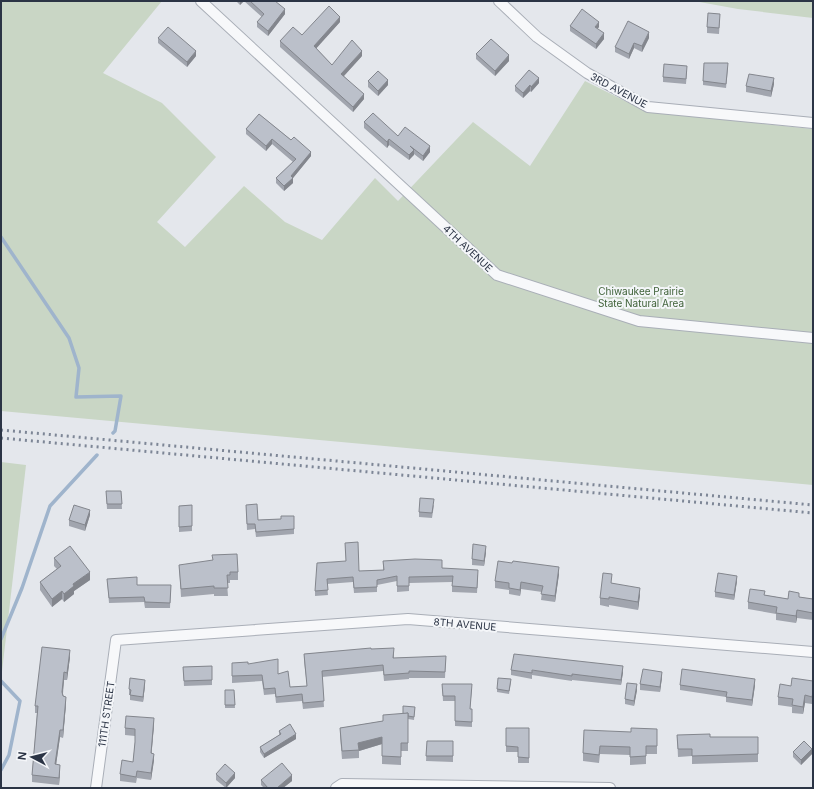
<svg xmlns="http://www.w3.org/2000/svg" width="814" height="789" font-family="Inter,sans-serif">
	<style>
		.green { fill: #c9d6c5 }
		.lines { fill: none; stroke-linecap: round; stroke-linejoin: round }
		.stream { stroke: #9fb4cc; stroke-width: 3.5 }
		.minor-casing { stroke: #a9aeb7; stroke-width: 12 }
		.minor { stroke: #f7f8fa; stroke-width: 10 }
		.rail { stroke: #7d8696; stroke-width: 3; stroke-dasharray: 2 4; stroke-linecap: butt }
		.wall { fill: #a1a5ae }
		.shaded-wall { fill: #83868d }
		.building { fill: #bbc0ca; stroke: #83868d }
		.labels { text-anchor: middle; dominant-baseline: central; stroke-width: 4; stroke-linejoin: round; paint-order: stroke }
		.street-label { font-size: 10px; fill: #2b3445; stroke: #f4f6f9 }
		.park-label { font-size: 10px; fill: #3f6138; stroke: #f4f6f9 }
	</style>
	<rect width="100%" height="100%" fill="#e4e7ec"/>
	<!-- green -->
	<g class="green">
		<polygon points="1,1 162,1 103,73 162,103 216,157 157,222 185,247 244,186 285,222 322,240 375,178 398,201 473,122 530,166 585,81 627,102 661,113 813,129 813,485 1,411"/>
		<polygon points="694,1 813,1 813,18 738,9"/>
		<polygon points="1,462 26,465 1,680"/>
	</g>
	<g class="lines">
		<!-- stream -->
		<g class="stream">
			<polyline points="1,237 69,338 79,368 76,397 121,396 115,431 113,433"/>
			<polyline points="1,639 22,588 50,506 97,455"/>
			<polyline points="1,681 20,701 9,755 1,770"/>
		</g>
		<defs>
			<g id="minor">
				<polyline points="201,1 497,275 639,321 813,338"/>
				<polyline points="499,1 537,37 587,73 648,107 813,123"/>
				<polyline points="96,788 116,640 408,619 813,652"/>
				<polyline points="336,788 342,784 610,788"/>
			</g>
		</defs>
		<!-- minor casing -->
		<use href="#minor" class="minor-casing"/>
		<!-- minor -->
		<use href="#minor" class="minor"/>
		<!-- rail -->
		<g class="rail">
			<polyline points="1,430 813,505"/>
			<polyline points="1,438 813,513"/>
		</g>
	</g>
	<!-- wall -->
	<g class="wall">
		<polygon points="236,1 275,1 285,14 268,36 257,27 257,22 262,17 244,1 240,5"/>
		<polygon points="720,19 719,34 707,33 707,27"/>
		<polygon points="340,22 316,48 332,65 362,56 344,76 364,99 353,112 280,47 280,41 302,35"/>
		<polygon points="570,26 599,27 597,29 604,39 596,49 570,31"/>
		<polygon points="158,38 196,56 187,67 158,43"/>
		<polygon points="649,38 642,52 634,48 629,59 615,52 615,47"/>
		<polygon points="476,54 509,61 495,76 476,59"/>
		<polygon points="728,68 726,88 703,85 703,81"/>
		<polygon points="687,71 686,84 663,82 663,77"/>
		<polygon points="368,81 388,85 378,96 368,87"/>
		<polygon points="539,83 531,92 530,91 523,98 515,91 515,86"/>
		<polygon points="774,84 771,97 746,92 746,86"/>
		<polygon points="259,114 311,156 293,178 293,183 284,191 276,183 276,178 293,162 272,144 266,151 246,134 246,129"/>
		<polygon points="364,122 398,136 430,152 423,161 414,154 409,160 389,145 387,148 364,128"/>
		<polygon points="106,491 121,491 122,509 107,509"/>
		<polygon points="192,505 192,531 179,532 179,506"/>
		<polygon points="246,505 258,520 281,519 294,516 294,534 256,537 255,529 247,530"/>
		<polygon points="434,505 432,518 419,517 419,512"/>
		<polygon points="90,515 85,531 69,526 69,520"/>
		<polygon points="345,543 359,571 383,570 383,561 442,568 478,575 477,593 452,592 452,582 409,583 409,591 397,592 397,581 377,585 377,592 354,593 353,582 327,584 328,595 315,596 315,591 346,561"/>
		<polygon points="486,552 484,566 472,565 472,559"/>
		<polygon points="54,558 90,580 74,591 74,594 64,602 62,599 52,607 40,590 40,582 57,569 54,566"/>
		<polygon points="179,565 238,572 238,580 230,580 230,583 227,583 228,596 214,596 214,594 181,597"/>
		<polygon points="559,574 555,602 541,600 542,592 521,589 520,596 509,594 509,590 495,588 495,581"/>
		<polygon points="107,579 137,585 171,585 170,608 145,608 144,602 109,603"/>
		<polygon points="737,581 734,600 715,597 715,592"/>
		<polygon points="612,583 640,595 638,610 609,605 609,607 600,605 600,598"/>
		<polygon points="765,595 788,599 799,597 813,599 813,620 797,618 796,623 776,620 776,614 748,609 748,602"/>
		<polygon points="371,649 394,654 394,658 446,656 445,678 409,678 409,679 384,681 383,671 322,677 324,707 303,709 302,701 276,703 275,694 264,695 262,681 232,683 232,663 248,664 278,674 290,687 307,686 304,661 304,654"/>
		<polygon points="70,657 67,680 64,680 63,694 66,704 63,738 60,737 56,765 60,772 59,785 32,782 32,775 37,713 35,713 35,706"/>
		<polygon points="212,666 212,685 184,686 183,667"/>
		<polygon points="511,670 623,672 621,685 572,680 572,681 532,675 532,679 511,675"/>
		<polygon points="662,677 660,692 640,690 640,684"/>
		<polygon points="813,681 812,704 805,703 803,714 792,713 792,707 778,705 778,697 791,686"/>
		<polygon points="511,682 509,694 497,692 497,689"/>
		<polygon points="442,684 472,689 470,709 472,709 472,727 455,726 455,701 443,701"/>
		<polygon points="145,685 143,702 130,700 130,695 129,695 129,689"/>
		<polygon points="680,685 755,685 752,706 726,702 726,697 680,690"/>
		<polygon points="225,690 234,690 235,708 225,708"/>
		<polygon points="637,690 634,706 625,704 625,699"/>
		<polygon points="415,707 414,720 408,719 408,751 401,751 401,765 382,764 382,744 359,751 359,758 342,759 340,736 340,728 383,721 403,714"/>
		<polygon points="154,725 151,753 154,760 151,780 137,778 136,783 120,781 120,774 133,762 135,742 135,736 125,735 125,728"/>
		<polygon points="506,728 529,728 529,763 518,763 518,752 506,752"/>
		<polygon points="657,729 657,754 646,754 646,764 630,765 630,755 600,754 599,763 583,761 583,753 631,732"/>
		<polygon points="279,731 296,739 264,758 260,752 260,747 279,735"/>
		<polygon points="677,735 710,737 758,737 758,762 692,764 692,756 678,757"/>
		<polygon points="427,741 453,741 453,762 426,761"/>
		<polygon points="793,752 812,754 801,765 793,757"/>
		<polygon points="216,774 235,778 226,788 216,780"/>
		<polygon points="261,780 292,781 283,788 264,788 261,785"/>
	</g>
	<!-- shaded-wall -->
	<g class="shaded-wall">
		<polygon points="240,1 244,1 240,5"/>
		<polygon points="285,9 285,14 268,36 268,31"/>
		<polygon points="340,17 340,22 314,51 314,46"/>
		<polygon points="599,22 599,27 595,32 595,27"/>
		<polygon points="649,32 649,38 642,52 642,46"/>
		<polygon points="604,33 604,39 596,49 596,44"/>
		<polygon points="634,43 634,48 629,59 629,54"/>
		<polygon points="196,51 196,56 187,67 187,62"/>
		<polygon points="362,51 362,56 341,79 341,74"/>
		<polygon points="509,55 509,61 495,76 495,71"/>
		<polygon points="539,78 539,83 531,92 531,87"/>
		<polygon points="774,78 774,84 771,97 771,91"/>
		<polygon points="388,80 388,85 378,96 378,91"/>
		<polygon points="530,85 530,91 523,98 523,93"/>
		<polygon points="364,94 364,99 353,112 353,107"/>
		<polygon points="272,139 272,144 266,151 266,146"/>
		<polygon points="389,139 389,145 387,148 387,142"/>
		<polygon points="430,146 430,152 423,161 423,156"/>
		<polygon points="414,150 414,155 409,160 409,155"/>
		<polygon points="311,152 311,156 293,178 293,183 284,191 284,186 291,176"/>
		<polygon points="90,510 90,515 85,531 85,525"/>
		<polygon points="486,546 486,552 484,566 484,561"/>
		<polygon points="559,567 559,574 555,602 555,596"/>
		<polygon points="90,572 90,580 74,591 74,594 64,602 64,594 73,584"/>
		<polygon points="737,576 737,581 734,600 734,595"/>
		<polygon points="521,582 521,589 520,596 520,590"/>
		<polygon points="640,588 640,595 638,610 638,602"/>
		<polygon points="62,591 62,599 52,607 52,599"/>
		<polygon points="797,610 797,618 796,623 796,616"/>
		<polygon points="70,650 70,657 67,680 67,673"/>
		<polygon points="623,666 623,672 621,685 621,680"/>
		<polygon points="64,672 64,680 62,699 62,692"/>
		<polygon points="662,672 662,677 660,692 660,687"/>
		<polygon points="755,679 755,685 752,706 752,700"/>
		<polygon points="145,680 145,685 143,702 143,697"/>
		<polygon points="637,684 637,690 634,706 634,701"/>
		<polygon points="805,695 805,703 803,714 803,707"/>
		<polygon points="66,697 66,704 63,738 63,730"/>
		<polygon points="154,718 154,725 151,760 151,753"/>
		<polygon points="60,730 60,737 55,772 55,764"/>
		<polygon points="296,734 296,739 264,758 264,754"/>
		<polygon points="382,737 382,744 359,751 358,743"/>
		<polygon points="812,749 812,754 801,765 801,760"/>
		<polygon points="154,754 154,760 151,780 151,773"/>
		<polygon points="60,765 60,772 59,785 59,778"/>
		<polygon points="235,773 235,778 226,788 226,783"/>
		<polygon points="292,775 292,781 283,788 277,788"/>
	</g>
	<!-- building -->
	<g class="building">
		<polygon points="250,1 275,1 285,9 268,31 257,22 264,14"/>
		<polygon points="329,6 340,17 314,46 332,65 352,40 362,51 341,74 364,94 353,107 280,41 293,27 302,35"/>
		<polygon points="582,9 599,22 595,27 604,33 596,44 570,26"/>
		<polygon points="708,13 720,14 719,28 707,27"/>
		<polygon points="628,21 649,32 642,46 634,43 629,54 615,47"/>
		<polygon points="168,27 196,51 187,62 158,38"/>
		<polygon points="491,39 509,55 495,71 476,54"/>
		<polygon points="704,63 728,63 726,84 703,81"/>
		<polygon points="664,64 687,66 686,79 663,77"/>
		<polygon points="529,70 539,78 531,87 530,85 523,93 515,86"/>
		<polygon points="378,71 388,80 378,91 368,81"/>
		<polygon points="749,74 774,78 771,91 746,86"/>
		<polygon points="373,113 398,136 405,127 430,146 423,156 410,146 414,150 409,155 389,139 387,142 364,122"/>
		<polygon points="259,114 291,140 294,137 311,152 291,176 293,178 284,186 276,178 296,159 272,139 266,146 246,129"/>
		<polygon points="106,491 121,491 122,504 107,504"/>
		<polygon points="420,498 434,499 432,513 419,512"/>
		<polygon points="257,504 258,520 281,519 281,516 294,516 294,529 256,532 255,524 247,524 246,505"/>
		<polygon points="74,505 90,510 85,525 69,520"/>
		<polygon points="192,505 192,526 179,527 179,506"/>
		<polygon points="358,542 359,571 384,570 383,561 415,559 442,560 442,568 478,570 477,588 452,586 453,576 409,577 409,586 397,586 397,576 377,580 377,587 354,588 353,577 327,579 328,590 315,591 317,563 346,561 345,543"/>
		<polygon points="473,544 486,546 484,561 472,559"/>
		<polygon points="70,546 90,572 73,584 74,586 64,594 62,591 52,599 40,582 61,566 54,558"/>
		<polygon points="237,554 238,572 230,572 230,575 227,575 228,588 214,588 214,586 181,589 179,565 213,560 212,555"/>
		<polygon points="498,561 512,563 513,561 559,567 555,596 541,594 543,586 521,582 520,590 509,588 509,583 495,581"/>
		<polygon points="603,573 612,574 611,583 640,588 638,602 609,597 609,599 600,598"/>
		<polygon points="718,573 737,576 734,595 715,592"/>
		<polygon points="137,577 137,585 171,585 170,603 145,602 144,597 109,598 107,579"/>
		<polygon points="750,589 765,591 764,595 788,599 789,591 799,593 799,597 813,599 813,613 797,610 796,616 776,613 777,607 748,602"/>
		<polygon points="42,647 70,650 67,673 64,672 62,692 63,696 66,697 63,730 60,730 55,764 60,765 59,778 32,775 38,706 35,706"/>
		<polygon points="371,648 371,649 394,648 393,658 446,656 445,672 409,671 409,673 384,675 383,665 322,671 324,701 303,703 302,694 276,697 275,688 264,689 262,675 232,676 232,663 248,662 248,664 278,659 278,674 288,671 290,687 307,686 304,654"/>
		<polygon points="514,654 623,666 621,680 572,674 572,676 532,670 532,673 511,670"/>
		<polygon points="212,666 212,680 184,681 183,667"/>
		<polygon points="643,669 662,672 660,687 640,684"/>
		<polygon points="682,669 755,679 752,700 726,697 727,692 680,685"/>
		<polygon points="130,678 145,680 143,697 130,695 131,690 129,689"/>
		<polygon points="498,678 511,679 509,691 497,689"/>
		<polygon points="792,678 813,681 813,692 812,697 805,695 803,707 792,705 793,699 778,697 780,684 791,686"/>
		<polygon points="627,683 637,684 634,701 625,699"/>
		<polygon points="442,684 472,684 470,709 472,709 472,722 455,721 455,696 443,696"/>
		<polygon points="225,690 234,690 235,705 225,705"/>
		<polygon points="403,706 415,707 414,717 408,716 408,713 403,714"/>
		<polygon points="408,713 408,743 401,743 401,757 382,756 382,737 358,743 359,750 342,751 340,728 383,721 383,715"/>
		<polygon points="126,716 154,718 151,753 154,754 151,773 137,771 136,777 120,774 122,760 133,762 135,742 135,729 125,728"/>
		<polygon points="290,724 296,734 264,754 260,747 281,734 279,731"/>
		<polygon points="506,728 529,728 529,758 518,757 518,747 506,746"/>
		<polygon points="631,728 657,729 657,746 646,746 646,756 630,757 630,747 600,746 599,755 583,753 584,730 631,732"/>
		<polygon points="710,734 710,737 758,737 758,754 692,756 692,749 678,749 677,735"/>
		<polygon points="427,741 453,741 453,756 426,756"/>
		<polygon points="804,741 812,749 801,760 793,752"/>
		<polygon points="282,763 292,775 277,788 268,788 261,780"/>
		<polygon points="225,764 235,773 226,783 216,774"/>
	</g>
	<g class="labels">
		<!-- street labels -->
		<g class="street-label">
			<text transform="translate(619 90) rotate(28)">3RD AVENUE</text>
			<text transform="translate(468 248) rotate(43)">4TH AVENUE</text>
			<text transform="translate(465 624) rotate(5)">8TH AVENUE</text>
			<text transform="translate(106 714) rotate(-82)">111TH STREET</text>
		</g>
		<!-- park labels -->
		<g class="park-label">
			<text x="641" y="291">Chiwaukee Prairie<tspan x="641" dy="12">State Natural Area</tspan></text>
		</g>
	</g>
	<!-- border -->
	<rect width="814" height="789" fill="none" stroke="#2b3445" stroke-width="4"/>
	<!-- north arrow -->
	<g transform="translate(32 757) rotate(277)" stroke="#f4f6f9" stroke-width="3" paint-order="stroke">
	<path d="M0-3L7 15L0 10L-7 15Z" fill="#2b3445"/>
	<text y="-6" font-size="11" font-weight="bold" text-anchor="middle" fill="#2b3445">N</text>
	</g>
</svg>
